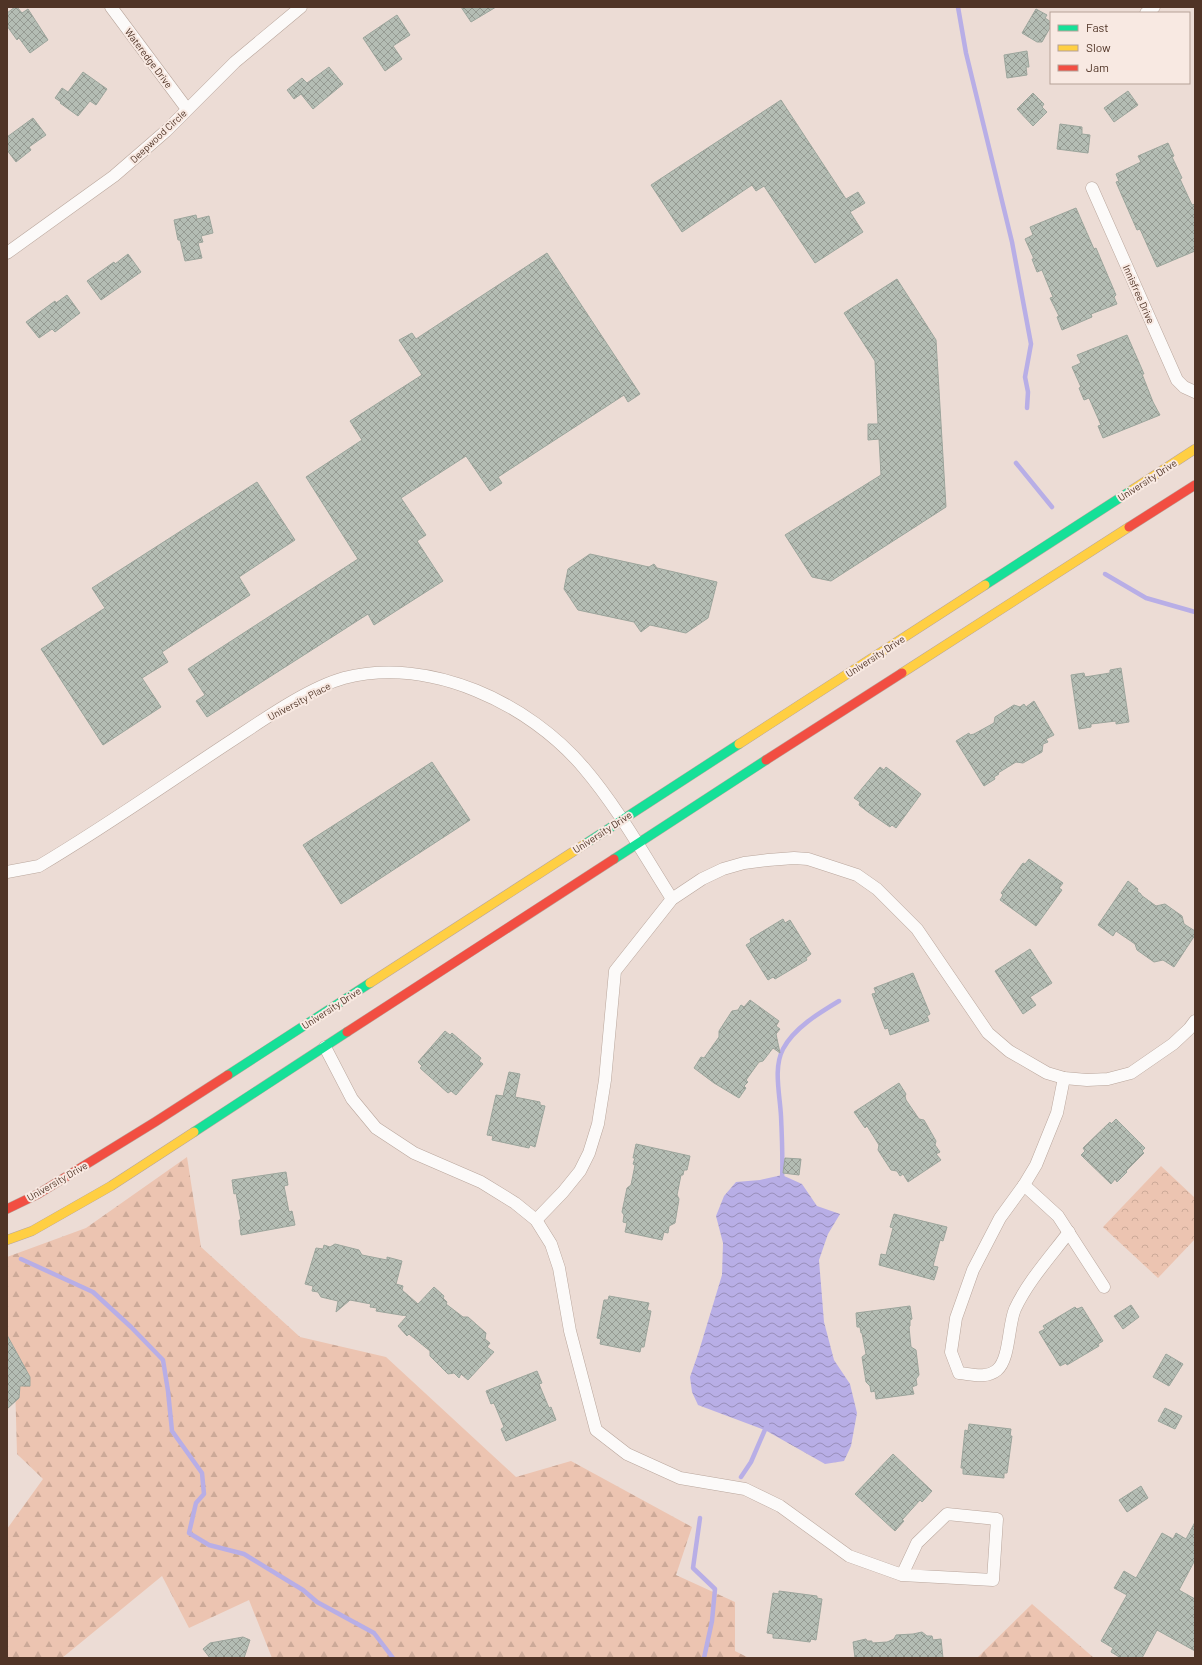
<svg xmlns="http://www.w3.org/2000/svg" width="1202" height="1665" font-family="Barlow,sans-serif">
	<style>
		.forest { fill: url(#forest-firs) }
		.park { fill: url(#park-crowns) }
		.water { fill: url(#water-waves) }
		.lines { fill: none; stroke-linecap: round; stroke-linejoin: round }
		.stream { stroke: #b8aee6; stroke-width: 4.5 }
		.building { fill: url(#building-cross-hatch); stroke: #9ca59c }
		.street-casing { stroke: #b9a69c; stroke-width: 13 }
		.fast-casing { stroke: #b9a69c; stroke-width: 10 }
		.slow-casing { stroke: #b9a69c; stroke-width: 10 }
		.jam-casing { stroke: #b9a69c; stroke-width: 10 }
		.street { stroke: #fcfaf9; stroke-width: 12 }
		.fast { stroke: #16e098; stroke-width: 9 }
		.slow { stroke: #ffcf43; stroke-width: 9 }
		.jam { stroke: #f24e42; stroke-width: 9 }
		.labels { text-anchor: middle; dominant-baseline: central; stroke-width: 4; stroke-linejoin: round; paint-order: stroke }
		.street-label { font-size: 10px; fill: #503426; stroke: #f8e9e2 }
	</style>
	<defs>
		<pattern id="forest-firs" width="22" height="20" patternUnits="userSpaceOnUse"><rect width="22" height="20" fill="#ecc4b1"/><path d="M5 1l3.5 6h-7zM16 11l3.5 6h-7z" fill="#cca998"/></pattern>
		<pattern id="park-crowns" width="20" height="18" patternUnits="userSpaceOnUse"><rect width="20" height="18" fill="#ecc4b1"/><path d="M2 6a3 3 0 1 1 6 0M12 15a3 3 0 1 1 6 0" fill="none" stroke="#cca998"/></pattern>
		<pattern id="water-waves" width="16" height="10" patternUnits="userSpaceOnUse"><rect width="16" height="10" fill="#b8aee6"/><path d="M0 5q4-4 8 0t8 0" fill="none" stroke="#988eba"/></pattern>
		<pattern id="building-cross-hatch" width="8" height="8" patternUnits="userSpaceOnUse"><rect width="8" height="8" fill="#b4bdb4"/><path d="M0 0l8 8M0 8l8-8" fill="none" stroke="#959a92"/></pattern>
	</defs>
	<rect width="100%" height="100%" fill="#ecdcd5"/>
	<!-- forest -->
	<g class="forest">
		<polygon points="187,1157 201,1247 300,1337 386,1357 516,1477 571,1461 692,1527 676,1575 735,1602 735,1651 749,1658 272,1658 249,1600 189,1628 162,1576 62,1658 7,1658 7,1529 43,1479 17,1454 15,1382 7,1379 7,1257 86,1228"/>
		<polygon points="1032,1604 1094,1658 977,1658"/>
	</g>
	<!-- park -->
	<polygon class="park" points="1161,1166 1195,1198 1195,1239 1158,1278 1103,1227"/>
	<!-- water -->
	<polygon class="water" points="782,1175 802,1184 817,1206 840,1214 828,1234 819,1260 824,1322 834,1360 850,1384 857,1413 851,1446 844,1461 825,1464 765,1430 698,1405 692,1392 690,1377 699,1351 722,1275 723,1243 716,1216 724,1196 736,1182 760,1180"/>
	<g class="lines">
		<!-- stream -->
		<g class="stream">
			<polyline points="958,7 966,53 1012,242 1031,344 1025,377 1028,392 1027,408"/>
			<polyline points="1016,463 1052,507"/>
			<polyline points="1105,574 1146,598 1195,612"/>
			<path d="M782,1181C783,1159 782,1137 781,1116C780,1095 773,1068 783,1049C794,1028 819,1013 839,1001"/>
			<polyline points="21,1259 93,1292 131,1327 163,1360 168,1391 172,1431 202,1473 204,1494 196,1503 189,1533 209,1545 244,1554 303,1590 317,1602 374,1633 393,1658"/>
			<polyline points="741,1477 751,1462 767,1425"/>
			<polyline points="700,1518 693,1568 715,1589 712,1621 704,1658"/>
		</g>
	</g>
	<!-- building -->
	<g class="building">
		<polygon points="15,7 17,7 22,13 28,9 48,40 30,53 19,38 17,40 7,26 7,13"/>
		<polygon points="461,7 496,7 471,22"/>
		<polygon points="1036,9 1047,15 1045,18 1051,22 1051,26 1042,42 1037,42 1022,33"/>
		<polygon points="397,15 410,35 393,46 402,59 385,71 363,38"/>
		<polygon points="1027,51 1029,67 1026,67 1027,75 1007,78 1004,55"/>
		<polygon points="329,67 343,84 313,109 301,94 294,99 287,90 302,78 307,83"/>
		<polygon points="83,72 107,89 96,105 90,101 78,116 60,103 61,102 55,98 62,88 68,92"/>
		<polygon points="1128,91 1138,105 1114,122 1104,108"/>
		<polygon points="1033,93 1044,104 1042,107 1047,112 1033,126 1017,109"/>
		<polygon points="781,100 846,199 858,192 865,203 850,212 863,232 815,263 764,186 756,191 752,185 682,232 651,185"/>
		<polygon points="33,118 46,135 29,147 31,150 16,162 7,150 7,137"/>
		<polygon points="1060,124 1082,127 1082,134 1090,135 1088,153 1057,149"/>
		<polygon points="1168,143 1174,156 1172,157 1182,178 1180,179 1192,205 1195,204 1195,251 1157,267 1140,229 1137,230 1116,182 1119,181 1116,174 1141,162 1138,156"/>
		<polygon points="1076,208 1094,249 1096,248 1116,295 1114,297 1117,304 1091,314 1092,317 1062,330 1057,317 1059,316 1050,298 1053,297 1042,270 1037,272 1032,259 1034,259 1025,239 1033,235 1030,227"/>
		<polygon points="196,215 197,219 209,216 213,233 201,236 203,242 198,243 202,258 185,261 180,240 178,240 174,220"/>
		<polygon points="547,253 640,394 628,402 624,395 498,477 502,483 490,491 466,456 401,498 426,535 417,541 443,581 374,625 368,614 207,717 196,701 205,695 188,669 358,559 306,477 362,440 350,421 422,375 399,340 412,333 416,339"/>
		<polygon points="128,254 141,272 101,300 87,281 114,262 115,264"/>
		<polygon points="897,279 936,340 946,507 831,581 812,577 785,535 881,475 879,439 868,440 868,424 878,424 875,361 844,313"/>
		<polygon points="67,295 80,313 55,332 52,329 39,338 26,322 55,301 56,303"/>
		<polygon points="1127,335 1144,374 1142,374 1153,402 1160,415 1103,438 1098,426 1101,425 1089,398 1084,400 1079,388 1081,387 1072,367 1081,363 1077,355"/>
		<polygon points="257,482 295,540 239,577 250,595 162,652 168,662 142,678 161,707 103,745 41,649 105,608 92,588"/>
		<polygon points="590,554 649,567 654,564 657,568 717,582 708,618 686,633 650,625 641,632 634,622 578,610 564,589 568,569"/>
		<polygon points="1121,668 1129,722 1116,724 1116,721 1091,724 1091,727 1079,729 1071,675 1084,673 1085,677 1110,673 1110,670"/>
		<polygon points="1034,701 1054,735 1046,739 1048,742 1043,744 1042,752 1023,763 1016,762 998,773 999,774 994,777 995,779 984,786 956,741 969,733 970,735 974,734 994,723 995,717 1014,705 1020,707 1024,704 1026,707"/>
		<polygon points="432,762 470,820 341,904 303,845"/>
		<polygon points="880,767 884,770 886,767 921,794 896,828 892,825 890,827 868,812 859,805 860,802 854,798"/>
		<polygon points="1029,859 1063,883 1059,888 1062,890 1036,926 1000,900 1003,895 1001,893 1023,863 1025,864"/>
		<polygon points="1128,881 1138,889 1137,891 1141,894 1141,895 1156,906 1165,904 1182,916 1184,924 1195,931 1195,935 1174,967 1163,960 1154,962 1137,950 1135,944 1116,931 1113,936 1098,925"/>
		<polygon points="783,919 785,923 790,920 811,954 806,958 807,960 775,979 773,977 768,980 746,945 751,942 750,939"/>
		<polygon points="1030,949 1052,983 1030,997 1036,1005 1023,1014 995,971"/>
		<polygon points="913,973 930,1014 927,1016 929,1021 890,1035 888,1028 885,1029 872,994 876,993 874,988"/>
		<polygon points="750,1000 779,1021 776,1026 780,1029 776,1034 780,1053 773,1048 763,1061 759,1062 746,1080 748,1082 744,1086 746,1088 739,1098 714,1083 694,1068 701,1057 704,1058 719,1037 719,1031 732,1011 738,1010 741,1005 744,1007"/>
		<polygon points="445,1031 450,1035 452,1033 481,1058 479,1061 483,1064 456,1095 451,1091 448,1093 420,1068 422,1066 418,1062"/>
		<polygon points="509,1072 520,1074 515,1097 540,1102 540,1105 545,1106 535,1147 530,1145 529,1148 492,1140 493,1136 487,1135 496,1095 503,1096"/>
		<polygon points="899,1083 906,1094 905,1096 906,1100 919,1119 924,1120 936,1141 935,1145 940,1152 936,1154 941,1160 908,1182 903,1174 900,1176 897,1171 891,1170 878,1150 879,1145 867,1126 865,1128 854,1112"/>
		<polygon points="1116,1119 1145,1148 1142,1151 1144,1153 1126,1171 1127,1172 1117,1182 1115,1179 1111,1184 1081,1155 1085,1151 1083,1148 1110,1122 1111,1124"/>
		<polygon points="636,1144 690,1156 687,1170 684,1170 683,1175 681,1175 677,1195 679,1199 675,1223 669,1226 668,1233 664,1232 662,1240 625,1232 627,1223 623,1222 624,1215 622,1212 627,1188 631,1185 635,1165 633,1164 635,1158 633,1158"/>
		<polygon points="785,1158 801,1159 799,1175 783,1173"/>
		<polygon points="286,1172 288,1185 284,1186 289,1212 292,1211 295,1225 241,1235 239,1220 241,1220 236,1193 234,1194 232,1180"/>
		<polygon points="894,1214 947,1227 943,1241 940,1240 933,1266 938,1267 934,1280 879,1265 881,1254 886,1255 893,1228 890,1227"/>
		<polygon points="335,1244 359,1250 362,1255 387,1260 387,1257 402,1261 396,1284 403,1286 402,1290 418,1304 434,1287 444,1296 443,1298 447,1302 446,1304 463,1317 468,1317 486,1333 485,1339 490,1343 487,1347 494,1352 468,1380 461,1374 459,1378 454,1373 448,1374 430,1356 430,1351 409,1334 407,1336 398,1326 407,1316 376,1311 377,1308 370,1307 371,1304 350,1300 336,1312 338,1301 321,1297 318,1292 312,1291 313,1286 305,1284 316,1248 323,1249 324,1245 330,1247"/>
		<polygon points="609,1296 649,1303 647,1310 651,1311 646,1336 644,1347 641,1347 640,1352 600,1344 601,1339 597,1338 604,1300 608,1300"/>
		<polygon points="1131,1305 1139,1317 1123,1329 1114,1316"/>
		<polygon points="910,1306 912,1319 910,1320 910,1326 909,1327 911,1347 916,1350 919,1375 916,1379 917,1385 912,1387 914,1394 876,1399 875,1391 871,1392 870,1386 866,1382 862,1357 866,1354 862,1333 861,1333 860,1327 857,1327 856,1313"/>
		<polygon points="1075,1307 1077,1309 1082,1307 1103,1341 1098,1344 1099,1346 1067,1365 1066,1363 1060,1366 1039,1332 1045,1329 1043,1326"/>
		<polygon points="7,1335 30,1377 30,1386 20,1386 19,1398 7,1409"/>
		<polygon points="1166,1354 1183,1364 1169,1386 1153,1377"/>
		<polygon points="537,1371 542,1383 539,1384 549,1408 551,1407 556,1420 506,1441 501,1429 504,1427 494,1403 491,1404 486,1391"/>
		<polygon points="1165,1408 1182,1416 1175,1429 1158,1421"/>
		<polygon points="969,1424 1011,1429 1010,1436 1012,1436 1007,1473 1004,1473 1004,1478 963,1474 963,1468 961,1468 965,1430 968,1431"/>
		<polygon points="893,1454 932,1491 922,1502 920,1500 902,1520 904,1521 895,1531 855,1494"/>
		<polygon points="1141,1486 1148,1498 1127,1512 1119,1500"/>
		<polygon points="1195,1522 1195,1560 1179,1590 1195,1599 1195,1651 1157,1630 1142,1658 1121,1658 1111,1652 1113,1648 1101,1641 1127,1595 1114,1588 1124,1571 1136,1578 1162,1533 1173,1539 1176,1533 1186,1539"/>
		<polygon points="779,1591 817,1596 817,1598 822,1599 816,1640 811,1639 810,1642 786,1639 773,1638 773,1634 767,1633 773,1593 779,1594"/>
		<polygon points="922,1632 927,1636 932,1636 933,1640 941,1639 943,1658 855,1658 853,1642 866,1639 867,1641 872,1641 872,1643 887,1642 894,1639 896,1635 913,1634"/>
		<polygon points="243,1637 250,1640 244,1658 210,1658 203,1649 210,1643"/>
	</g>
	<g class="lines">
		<defs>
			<g id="street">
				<polyline points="111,7 187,109"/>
				<polyline points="1146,13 1154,7"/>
				<polyline points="1092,188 1177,380 1184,387 1195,392"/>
				<polyline points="7,253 114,176 166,131 235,62 301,7"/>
				<path d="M7,872L39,866C105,827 167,783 231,741C263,720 308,688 344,678C430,656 529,703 584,768C618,808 644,855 672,899"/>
				<polyline points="325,1047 352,1099 376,1128 414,1153 481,1182 515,1203 536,1220 551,1244 559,1268 570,1331 596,1430 627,1454 680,1478 745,1489 780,1506 849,1556 902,1575 993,1580 997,1519 947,1514 917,1543 902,1575"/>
				<path d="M1064,1078L1057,1113L1036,1165L1024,1185L1000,1218L973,1270L956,1318L951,1352L959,1373C971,1374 986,1379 997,1370C1010,1359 1008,1325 1015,1309C1028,1281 1051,1256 1069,1232"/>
				<polyline points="1024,1185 1058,1216 1104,1287"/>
				<polyline points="536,1220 563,1192 580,1171 589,1153 598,1124 605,1080 615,971 672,899 702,879 723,869 744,863 768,860 794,858 808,859 857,875 877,889 917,929 988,1033 1009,1051 1047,1073 1064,1078 1087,1080 1108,1079 1131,1073 1173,1044 1189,1029 1195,1021"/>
			</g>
			<g id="fast">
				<polyline points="985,585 1132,490"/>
				<polyline points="585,844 739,744"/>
				<polyline points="614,859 766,760"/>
				<polyline points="228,1075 370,983"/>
				<polyline points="194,1132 347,1032"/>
			</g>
			<g id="slow">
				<polyline points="1132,490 1195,449"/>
				<polyline points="902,673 1129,527"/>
				<polyline points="739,744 985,585"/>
				<polyline points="370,983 585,844"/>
				<polyline points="7,1240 32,1231 111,1186 194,1132"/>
			</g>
			<g id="jam">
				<polyline points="1129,527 1195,485"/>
				<polyline points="766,760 902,673"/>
				<polyline points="347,1032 614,859"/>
				<polyline points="7,1209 38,1194 155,1122 228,1075"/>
			</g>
		</defs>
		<!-- street casing -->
		<use href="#street" class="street-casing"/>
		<!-- fast casing -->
		<use href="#fast" class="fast-casing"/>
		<!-- slow casing -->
		<use href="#slow" class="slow-casing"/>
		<!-- jam casing -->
		<use href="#jam" class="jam-casing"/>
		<!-- street -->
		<use href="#street" class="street"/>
		<!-- fast -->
		<use href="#fast" class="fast"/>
		<!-- slow -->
		<use href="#slow" class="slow"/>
		<!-- jam -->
		<use href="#jam" class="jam"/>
	</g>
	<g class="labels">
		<!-- street labels -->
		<g class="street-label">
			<text transform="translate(149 58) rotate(53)">Wateredge Drive</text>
			<text transform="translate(158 136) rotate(-43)">Deepwood Circle</text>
			<text transform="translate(1139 294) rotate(66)">Innisfree Drive</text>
			<text transform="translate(1147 480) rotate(-33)">University Drive</text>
			<text transform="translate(875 656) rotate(-33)">University Drive</text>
			<text transform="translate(299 701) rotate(-28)">University Place</text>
			<text transform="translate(602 832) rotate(-33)">University Drive</text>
			<text transform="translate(331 1008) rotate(-33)">University Drive</text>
			<text transform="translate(57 1181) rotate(-30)">University Drive</text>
		</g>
	</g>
	<!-- border -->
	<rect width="1202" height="1665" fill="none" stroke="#503426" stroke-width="16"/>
	<!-- legend -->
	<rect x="1050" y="12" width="140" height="72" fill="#f8e9e2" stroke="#b5a197"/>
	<rect x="1058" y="25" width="20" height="6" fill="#16e098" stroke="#b5a197"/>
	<text x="1086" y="32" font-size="12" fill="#503426">Fast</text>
	<rect x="1058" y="45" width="20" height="6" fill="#ffcf43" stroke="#b5a197"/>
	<text x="1086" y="52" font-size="12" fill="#503426">Slow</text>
	<rect x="1058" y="65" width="20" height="6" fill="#f24e42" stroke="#b5a197"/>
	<text x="1086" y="72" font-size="12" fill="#503426">Jam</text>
</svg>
